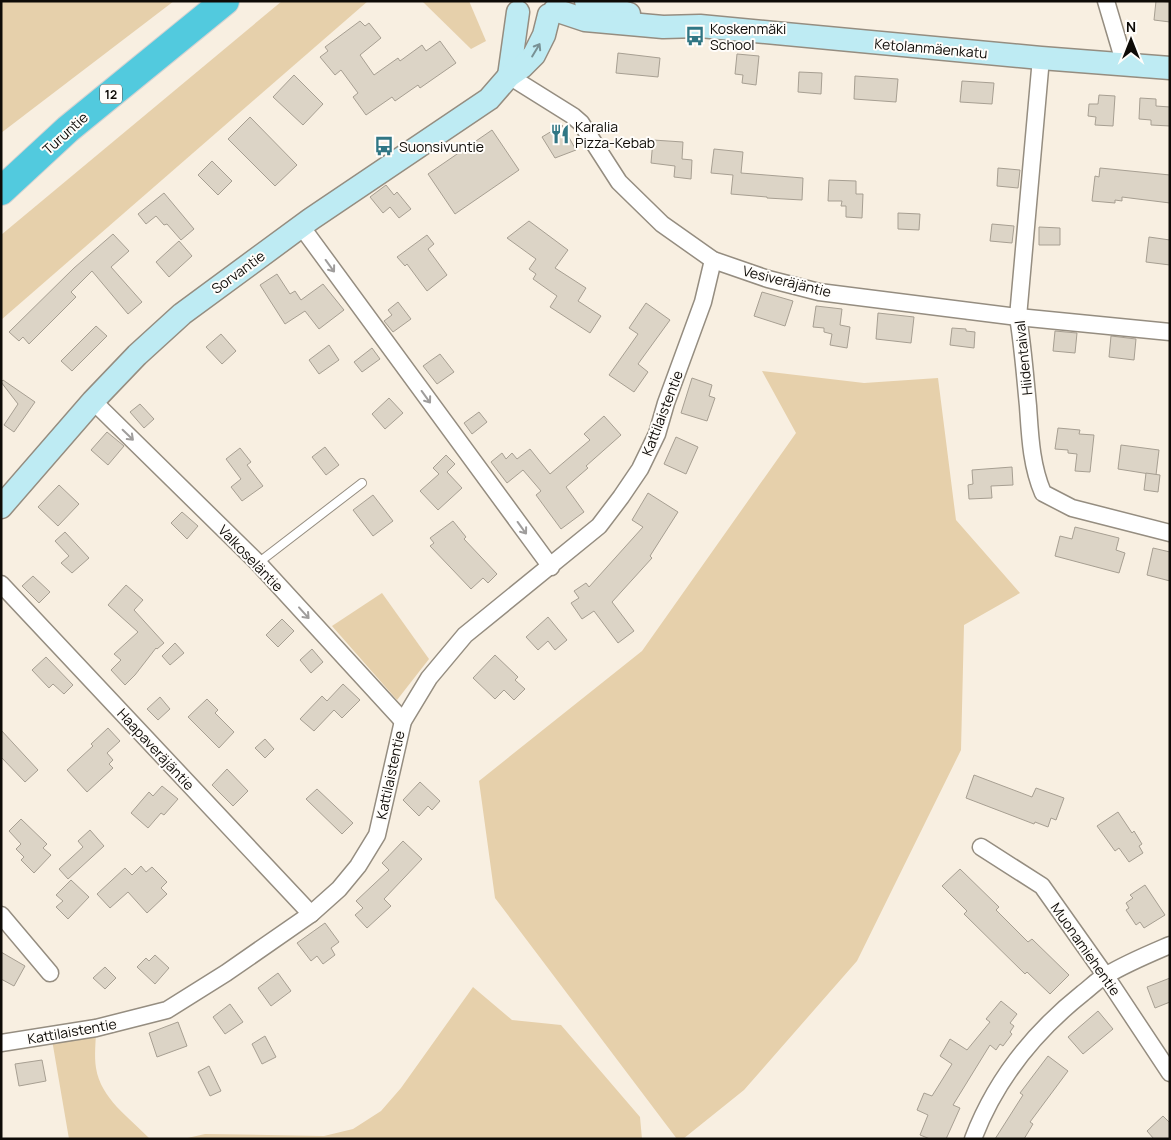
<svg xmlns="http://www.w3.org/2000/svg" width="1171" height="1140" font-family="Manrope,sans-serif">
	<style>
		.green { fill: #e6d0ab }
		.building { fill: #dcd4c6; stroke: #a79f92 }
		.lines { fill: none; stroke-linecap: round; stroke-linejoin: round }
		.service-casing { stroke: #958d80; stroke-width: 10 }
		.minor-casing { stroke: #958d80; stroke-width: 19 }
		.secondary-casing { stroke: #958d80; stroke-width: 25 }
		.trunk-casing { stroke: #d4d3d2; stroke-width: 30 }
		.service { stroke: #fff; stroke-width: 8 }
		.minor { stroke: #fff; stroke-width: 16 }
		.secondary { stroke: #beebf3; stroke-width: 22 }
		.trunk { stroke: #52cade; stroke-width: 28 }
		.oneway { stroke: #789195 }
		.oneway2 { stroke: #9f9d9c }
		.labels { text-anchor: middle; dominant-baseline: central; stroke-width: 4; stroke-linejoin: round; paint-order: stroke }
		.shield { fill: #fffdfa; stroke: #565450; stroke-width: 1 }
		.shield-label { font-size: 12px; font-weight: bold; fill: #0e0b07 }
		.poi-label { font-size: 14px; fill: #0e0b07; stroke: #fffdfa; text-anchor: start }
		.street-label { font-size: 14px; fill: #0e0b07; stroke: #fffdfa }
	</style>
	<rect width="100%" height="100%" fill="#f8efe1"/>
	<!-- green -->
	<g class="green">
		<polygon points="1,1 174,1 1,133"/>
		<polygon points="282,1 368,1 1,320 1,235"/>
		<polygon points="422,1 469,1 486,41 471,49"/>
		<polygon points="762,371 864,383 938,378 956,520 1020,593 964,625 961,750 857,961 744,1090 683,1139 677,1139 495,898 479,781 642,651 796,433"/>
		<polygon points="382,593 429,659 397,700 332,626"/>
		<polygon points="473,987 512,1020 561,1025 640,1117 642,1139 183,1139 205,1134 324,1136 353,1129 381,1111 401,1088"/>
		<path d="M96,1028C96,1041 94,1055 96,1068C101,1099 129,1117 150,1139H69L51,1034Z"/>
	</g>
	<!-- building -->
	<g class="building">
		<polygon points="1156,1 1170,2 1170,22 1154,20"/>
		<polygon points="360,21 365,26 369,23 381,38 360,55 374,75 398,58 400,61 422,45 426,51 440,41 456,63 420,88 418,85 395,101 392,97 366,115 353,97 358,93 341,70 335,75 320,57 328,51 325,47"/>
		<polygon points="618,53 660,58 658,77 616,73"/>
		<polygon points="737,54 759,56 756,85 742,83 743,75 735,74"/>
		<polygon points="799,72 822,73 821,94 798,92"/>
		<polygon points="294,75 323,104 303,125 273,97"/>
		<polygon points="855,76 898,79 896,102 854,99"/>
		<polygon points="962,81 994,83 992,104 960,102"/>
		<polygon points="1099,95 1115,96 1113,126 1095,125 1096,117 1088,116 1089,104 1098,104"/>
		<polygon points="1140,98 1156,99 1156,106 1170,107 1170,126 1151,125 1151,120 1139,119"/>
		<polygon points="250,117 297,165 275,186 228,139"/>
		<polygon points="562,125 576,150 555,158 542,137"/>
		<polygon points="492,130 519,170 455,214 428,174"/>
		<polygon points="653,140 683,142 682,159 692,160 691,179 674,177 675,166 651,163"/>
		<polygon points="714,149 743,152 741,173 803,178 802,200 767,198 767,197 731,194 733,175 711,173"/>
		<polygon points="212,161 232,181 218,195 198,175"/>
		<polygon points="998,168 1020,170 1018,188 997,186"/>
		<polygon points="1100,168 1170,175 1170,203 1122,197 1122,201 1115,200 1115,203 1092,201 1095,176 1099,177"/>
		<polygon points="829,180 856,181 856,194 863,194 862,218 846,217 846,206 841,206 842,201 828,201"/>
		<polygon points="386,185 394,195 397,192 411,209 399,218 390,207 383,213 370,197"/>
		<polygon points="164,193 194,229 181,240 167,224 164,225 156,216 146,224 138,214"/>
		<polygon points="898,213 920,214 919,230 898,229"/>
		<polygon points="529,221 568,250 555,268 586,288 578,301 601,316 590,333 550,307 557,296 533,279 536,274 529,269 536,259 507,238"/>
		<polygon points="992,224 1014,226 1012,243 990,241"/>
		<polygon points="1039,227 1060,228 1060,245 1039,245"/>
		<polygon points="113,234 129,251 111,267 142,302 128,314 92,271 71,292 76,297 29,344 23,337 19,341 9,332 74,268"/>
		<polygon points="427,235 434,244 428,249 447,275 427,291 407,264 405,266 397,257"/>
		<polygon points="1149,237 1170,240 1170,265 1146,262"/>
		<polygon points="179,241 192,256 169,277 156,262"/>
		<polygon points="277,274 290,294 295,291 301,300 323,284 344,310 319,329 305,311 285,324 260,285"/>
		<polygon points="762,292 793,301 785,326 754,316"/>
		<polygon points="398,302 411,319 393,332 384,321 392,315 388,310"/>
		<polygon points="646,303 670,320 638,364 648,372 634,392 609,375 638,334 629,328"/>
		<polygon points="816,306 842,309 840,325 850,327 847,348 830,345 832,334 824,332 824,328 813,327"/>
		<polygon points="878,313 914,317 911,343 876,339"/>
		<polygon points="96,326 107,336 72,371 61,361"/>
		<polygon points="952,328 966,329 966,331 975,332 974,348 950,345"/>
		<polygon points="1055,331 1077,333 1075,353 1053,351"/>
		<polygon points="221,334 236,351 222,364 206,347"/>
		<polygon points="1111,336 1136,339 1134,360 1109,357"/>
		<polygon points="329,345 339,360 319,374 309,360"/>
		<polygon points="372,348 380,359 362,372 354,362"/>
		<polygon points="440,354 454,372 437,384 423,366"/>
		<polygon points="692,378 712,385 709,396 715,398 707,421 681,413"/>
		<polygon points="3,380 35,402 14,432 4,425 18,404 1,382"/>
		<polygon points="389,398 403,413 385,429 372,414"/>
		<polygon points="140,404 154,419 144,428 130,412"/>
		<polygon points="479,412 487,422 472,434 464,423"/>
		<polygon points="604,416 621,435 586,466 588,468 566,487 584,512 561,529 536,495 541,491 523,470 507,483 491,462 502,453 506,459 512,453 517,459 530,449 550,474 590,440 584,434"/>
		<polygon points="1058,428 1080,430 1079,434 1094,435 1090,472 1075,471 1077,454 1068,453 1068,450 1055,449"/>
		<polygon points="107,432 124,446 108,465 91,450"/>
		<polygon points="676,437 698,447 686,474 664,464"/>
		<polygon points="1121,445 1159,450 1156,475 1118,469"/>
		<polygon points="325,447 339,465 326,475 312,457"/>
		<polygon points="240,448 251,462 247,465 263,486 242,501 231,487 241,479 226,459"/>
		<polygon points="446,455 455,464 447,472 462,488 438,510 420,491 439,474 433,468"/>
		<polygon points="1012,467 1013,485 991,486 992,498 969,499 968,485 973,484 972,470"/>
		<polygon points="1146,473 1160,475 1158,492 1144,490"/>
		<polygon points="59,485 79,504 58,526 38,507"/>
		<polygon points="648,493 678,512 650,556 652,558 612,602 634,631 618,643 594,611 582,619 571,603 579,598 574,591 586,583 589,587 643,527 632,520"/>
		<polygon points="373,495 393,521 373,536 353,510"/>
		<polygon points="182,512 198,526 187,539 171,523"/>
		<polygon points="453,521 466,537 464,539 497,574 488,583 483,578 471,589 430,546 434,543 430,538"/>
		<polygon points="1075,527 1119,538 1116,550 1125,553 1119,573 1055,556 1060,536 1072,539"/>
		<polygon points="65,532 89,558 72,573 61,563 69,556 55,541"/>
		<polygon points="1153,548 1170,552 1170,581 1147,575"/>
		<polygon points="33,576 50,592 39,603 22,586"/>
		<polygon points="126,585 143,600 134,610 164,643 157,649 156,648 135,675 125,685 111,670 121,660 114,654 138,632 108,605"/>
		<polygon points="548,617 567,640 555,650 548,641 538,650 526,637"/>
		<polygon points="282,619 294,631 278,647 266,635"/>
		<polygon points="175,643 184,653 170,665 162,656"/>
		<polygon points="312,649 323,662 311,673 300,660"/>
		<polygon points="495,655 518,677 515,680 525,689 514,700 504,690 495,699 473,678"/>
		<polygon points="46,657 73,685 64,694 53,684 49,688 32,670"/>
		<polygon points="343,684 360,700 342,718 334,710 314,731 300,719 322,696 327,701"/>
		<polygon points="160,697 170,709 158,720 147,709"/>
		<polygon points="207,699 218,710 215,713 234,732 219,748 188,717"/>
		<polygon points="108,728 120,741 107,753 113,760 109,764 113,768 87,792 67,770 93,746 91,744"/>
		<polygon points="1,730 38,770 25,782 1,757"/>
		<polygon points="265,739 274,749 265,758 255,748"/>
		<polygon points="227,769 248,791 233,806 212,785"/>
		<polygon points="974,775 1032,797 1036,788 1064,798 1056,820 1051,818 1048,827 1035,822 1034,824 966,798"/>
		<polygon points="420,782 440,801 432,810 428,806 419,816 403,800"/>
		<polygon points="162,786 178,799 164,815 161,813 148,828 131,813 149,792 153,796"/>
		<polygon points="317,789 353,823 342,834 306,799"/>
		<polygon points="1118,812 1132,833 1134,831 1142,844 1139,846 1143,853 1129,862 1119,848 1115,851 1097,826"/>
		<polygon points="21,819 47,844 43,848 51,855 34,873 21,860 24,857 16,849 21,844 9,831"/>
		<polygon points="90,830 104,846 68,879 59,869 83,847 78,841"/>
		<polygon points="403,841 422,859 384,899 391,906 367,928 355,915 363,908 356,901 389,870 382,863"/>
		<polygon points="141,866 146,872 152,867 167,882 161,888 167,894 147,913 128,892 110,908 97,894 125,868 132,875"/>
		<polygon points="960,869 999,907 996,910 1028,942 1032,939 1069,975 1050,994 1027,972 1025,974 964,914 967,911 942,886"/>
		<polygon points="71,880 89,897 68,919 56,907 63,901 56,895"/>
		<polygon points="1145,885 1165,915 1144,928 1140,922 1136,925 1126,910 1129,908 1126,903 1133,898 1130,895"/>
		<polygon points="325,923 339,942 331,948 335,955 323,964 317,956 311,961 297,943"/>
		<polygon points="1,952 25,966 14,986 1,979"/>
		<polygon points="155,955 169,968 155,984 137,967 146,958 149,961"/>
		<polygon points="105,967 116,978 105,989 93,978"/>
		<polygon points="278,973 291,991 271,1006 258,988"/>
		<polygon points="1170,978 1170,1002 1155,1008 1147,987"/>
		<polygon points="1001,1001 1017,1014 1010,1023 1014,1026 1010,1032 1012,1034 1003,1046 1000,1044 996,1050 990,1045 953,1105 960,1108 946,1139 930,1139 920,1135 928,1115 917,1110 924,1093 932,1096 952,1064 940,1056 950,1039 967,1050 990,1022 986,1019"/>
		<polygon points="230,1004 243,1022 225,1034 213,1017"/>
		<polygon points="1098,1011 1113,1029 1083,1054 1068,1037"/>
		<polygon points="178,1022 187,1046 157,1057 149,1033"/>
		<polygon points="265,1036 276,1057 262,1064 252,1044"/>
		<polygon points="1048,1056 1068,1071 1030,1122 1033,1124 1024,1139 995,1139 1023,1095 1020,1093"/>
		<polygon points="42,1060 46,1081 19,1086 15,1064"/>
		<polygon points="209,1066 221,1091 210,1096 198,1072"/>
		<polygon points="1163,1116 1170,1123 1170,1139 1154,1139 1147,1131"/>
	</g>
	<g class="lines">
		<defs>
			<polyline id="service" points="258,563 362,483"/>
			<g id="minor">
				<polyline points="1106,1 1125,65"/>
				<path d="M1041,58L1018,317C1023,347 1025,376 1028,406C1030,435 1031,465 1043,493L1072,508L1170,533"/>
				<polyline points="509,76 573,116 581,123 619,182 662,224 713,260 768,279 819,292 1018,317 1170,332"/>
				<polyline points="301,226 551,567"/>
				<polyline points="93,401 258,563 403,721"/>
				<polyline points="1,584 311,914"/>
				<polyline points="981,847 1042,886 1105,975 1170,1073"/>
				<polyline points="1,915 50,973"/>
				<polyline points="1,1043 96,1028 167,1010 226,973 311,914 339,889 358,866 377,835 403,721 429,678 465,635 599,526 621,497 640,469 657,434 666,403 703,302 713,260"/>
				<path d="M973,1139C995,1081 1034,1032 1083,993C1091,987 1098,979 1107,975C1127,963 1149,954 1170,945"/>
			</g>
			<g id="secondary">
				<polyline points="586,1 629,14"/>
				<polyline points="555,10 585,20 663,27 700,26 1041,58 1170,68"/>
				<polyline points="509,76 518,12"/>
				<polyline points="1,507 93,401 137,355 182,314 311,219 489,99 509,76 522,67 534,55 544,35 549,15"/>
			</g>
			<polyline id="trunk" points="1,191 68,129 225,1"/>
		</defs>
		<!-- service casing -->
		<use href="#service" class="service-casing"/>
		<!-- minor casing -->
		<use href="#minor" class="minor-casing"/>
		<!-- secondary casing -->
		<use href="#secondary" class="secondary-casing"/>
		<!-- trunk casing -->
		<use href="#trunk" class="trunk-casing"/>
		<!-- service -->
		<use href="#service" class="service"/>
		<!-- minor -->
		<use href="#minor" class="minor"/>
		<!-- secondary -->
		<use href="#secondary" class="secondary"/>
		<!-- trunk -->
		<use href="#trunk" class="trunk"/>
	</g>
	<!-- one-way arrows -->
	<defs><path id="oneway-shaft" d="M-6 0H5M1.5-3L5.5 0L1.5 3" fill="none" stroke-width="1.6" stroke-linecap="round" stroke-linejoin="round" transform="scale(1.25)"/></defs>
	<use class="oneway" href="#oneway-shaft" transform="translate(536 50) rotate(-59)"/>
	<g class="oneway2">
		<use href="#oneway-shaft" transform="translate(330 266) rotate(54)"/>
		<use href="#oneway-shaft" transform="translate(426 397) rotate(54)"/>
		<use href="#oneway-shaft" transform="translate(128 435) rotate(44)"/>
		<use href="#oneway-shaft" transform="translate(522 528) rotate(54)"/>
		<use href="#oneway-shaft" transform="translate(304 613) rotate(48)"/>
	</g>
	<!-- icons -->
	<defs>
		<symbol id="bus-bare" viewBox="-9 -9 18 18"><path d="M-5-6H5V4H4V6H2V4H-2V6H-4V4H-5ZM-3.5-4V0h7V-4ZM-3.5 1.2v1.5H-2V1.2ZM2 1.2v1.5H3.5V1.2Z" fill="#307684" stroke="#fffdfa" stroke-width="2.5" paint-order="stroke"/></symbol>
		<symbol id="restaurant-bare" viewBox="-9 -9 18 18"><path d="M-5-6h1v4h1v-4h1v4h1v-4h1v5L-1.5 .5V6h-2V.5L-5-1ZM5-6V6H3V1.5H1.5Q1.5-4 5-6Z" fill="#307684" stroke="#fffdfa" stroke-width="2.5" paint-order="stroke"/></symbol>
	</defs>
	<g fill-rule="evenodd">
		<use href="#bus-bare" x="681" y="22" width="28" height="28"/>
		<use href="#restaurant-bare" x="546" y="120" width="28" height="28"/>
		<use href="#bus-bare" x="370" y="132" width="28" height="28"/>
	</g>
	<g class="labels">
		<!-- shield labels -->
		<rect class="shield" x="100" y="84.5" width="22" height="19" rx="4"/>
		<g class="shield-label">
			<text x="111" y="94">12</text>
		</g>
		<!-- poi labels -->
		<g class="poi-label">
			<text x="710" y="28">Koskenmäki<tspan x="710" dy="16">School</tspan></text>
			<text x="575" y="126">Karalia<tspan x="575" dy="16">Pizza-Kebab</tspan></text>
			<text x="399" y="146">Suonsivuntie</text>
		</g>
		<!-- street labels -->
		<g class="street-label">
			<text transform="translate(931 48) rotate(5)">Ketolanmäenkatu</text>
			<text transform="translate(65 133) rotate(-42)">Turuntie</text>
			<text transform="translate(238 272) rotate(-36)">Sorvantie</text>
			<text transform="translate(787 281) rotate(14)">Vesiveräjäntie</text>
			<text transform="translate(1023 358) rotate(-96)">Hiidentaival</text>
			<text transform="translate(662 413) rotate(-69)">Kattilaistentie</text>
			<text transform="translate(251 558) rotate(46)">Valkoseläntie</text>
			<text transform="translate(156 749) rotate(47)">Haapaveräjäntie</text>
			<text transform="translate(390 775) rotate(-78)">Kattilaistentie</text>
			<text transform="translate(1086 949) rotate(55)">Muonamiehentie</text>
			<text transform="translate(72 1031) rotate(-10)">Kattilaistentie</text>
		</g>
	</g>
	<!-- border -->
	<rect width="1171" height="1140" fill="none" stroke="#0e0b07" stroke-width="5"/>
	<!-- north arrow -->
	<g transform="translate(1131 40)" stroke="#fffdfa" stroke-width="4" paint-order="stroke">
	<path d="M0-4L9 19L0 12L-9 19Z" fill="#0e0b07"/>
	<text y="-8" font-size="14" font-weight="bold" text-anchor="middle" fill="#0e0b07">N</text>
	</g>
</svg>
